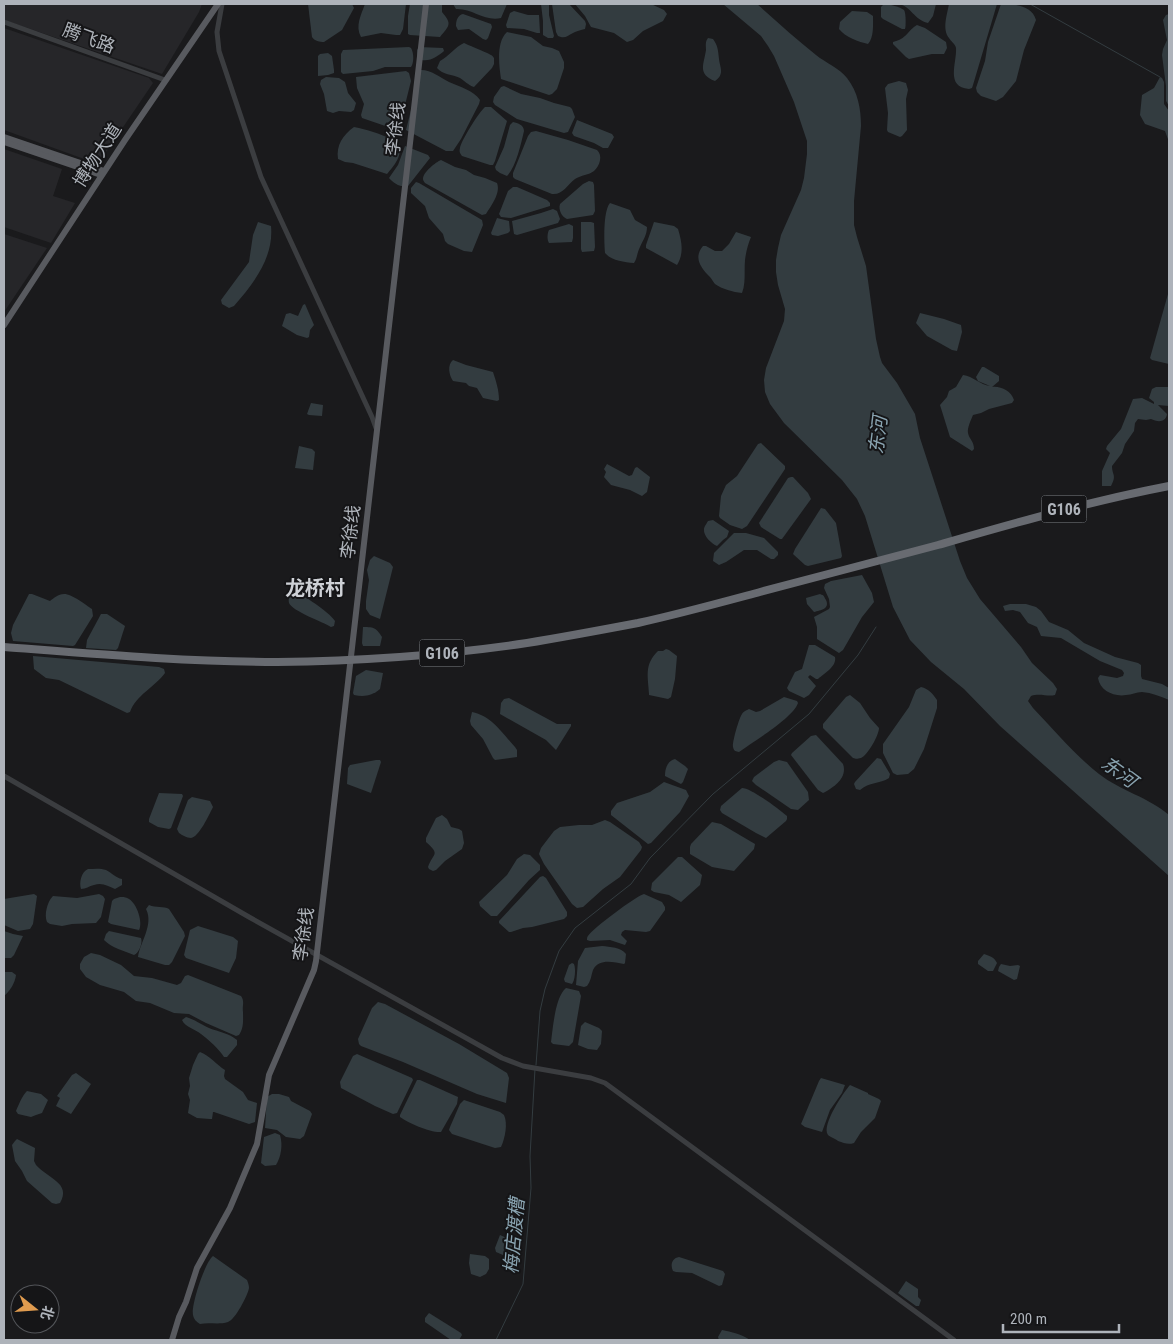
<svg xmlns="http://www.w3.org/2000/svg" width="1173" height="1344" font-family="'Roboto Condensed','Noto Sans SC',sans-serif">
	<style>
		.built { fill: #262629 }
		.water { fill: #333c40 }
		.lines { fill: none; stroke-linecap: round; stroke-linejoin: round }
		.stream { stroke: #333c40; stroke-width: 1 }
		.minor { stroke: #3b3d40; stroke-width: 5 }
		.major { stroke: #585a5f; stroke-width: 6 }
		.highway { stroke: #686b71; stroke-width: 8 }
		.labels { text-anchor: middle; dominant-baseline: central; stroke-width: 4; stroke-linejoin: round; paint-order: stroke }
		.shield { fill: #151517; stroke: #808489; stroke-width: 1 }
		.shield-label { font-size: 16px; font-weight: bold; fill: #aeb3ba }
		.street-label { font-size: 18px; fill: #aeb3ba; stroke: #151517 }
		.water-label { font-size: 19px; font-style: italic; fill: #89a3b0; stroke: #151517 }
		.quarter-label { font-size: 20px; font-weight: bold; fill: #ced1d6; stroke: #151517 }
	</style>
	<rect width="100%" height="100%" fill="#1a1a1c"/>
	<!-- built -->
	<g class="built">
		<polygon points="4,4 202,4 199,12 162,74 4,20"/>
		<polygon points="4,28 149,78 153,83 98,164 4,130"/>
		<polygon points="4,149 62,169 53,196 75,203 51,243 4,227"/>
		<polygon points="4,234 47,248 4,312"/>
	</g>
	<!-- water -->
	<g class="water">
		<path d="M308,4H352L354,8L342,30L324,42C320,42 314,41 312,37Z"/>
		<path d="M365,4H406L403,29L400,35H396L381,33L361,37C355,26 361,15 365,4Z"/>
		<path d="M410,4H442V12C452,24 450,25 440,37L410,35L408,34V16Z"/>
		<path d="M453,4H507L501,18C485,22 472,8 456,9Z"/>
		<polygon points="541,4 549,4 549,15 554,36 553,38 548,38 543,35 543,21"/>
		<path d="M552,4H569L585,21L586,24L585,29C581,30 576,31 573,33C567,36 565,39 558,36L556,32Z"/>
		<polygon points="575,4 651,4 664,10 667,14 663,21 643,31 633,40 627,42 614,33 591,27 585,16"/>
		<path d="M723,4H757C776,21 796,39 816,55C826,63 839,68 847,78C858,92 861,109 861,126L854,201V225L857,237L866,266L876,339L880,357L882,363L897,383L915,414L920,438L960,561L967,578L980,599L1021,647L1032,663L1053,683L1057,689L1055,695C1048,697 1040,693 1031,696L1028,701L1033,708C1054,730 1076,756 1099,774C1121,791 1148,797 1169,815V876L1000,726L964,689L931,662L910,640L893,607L865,516L857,499L842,480L784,423L770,404L765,392L764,380L766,368L784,321L785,309L778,285L776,272V260L778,248L781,235L801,190L804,178L807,154V141L794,102L774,56L768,46L761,36Z"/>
		<path d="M899,4H936L933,16L928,23C913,19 912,7 899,4Z"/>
		<path d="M949,4H997L973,85L972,88L969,89C945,87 957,63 956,48C955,43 951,42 949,38C942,29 947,15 949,4Z"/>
		<path d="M1001,4C1014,4 1032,5 1036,20L1024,50L1016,81L1003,97L996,101L981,96L977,92L976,88L985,61L988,42Z"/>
		<path d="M883,5C890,4 898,6 904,10C906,13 906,26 905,29H902L883,19L881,17V7Z"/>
		<polygon points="514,11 528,15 539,15 540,33 537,33 524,29 507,28 506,25 510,13"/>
		<path d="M852,11L867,12L873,16C873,25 874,37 868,44C859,42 845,37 839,29L840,22Z"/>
		<path d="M463,14L491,24L492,27L488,38L486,40L483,39L469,29L458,30L456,26C456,20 458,15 463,14Z"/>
		<polygon points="1169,14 1169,106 1166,101 1166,86 1162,55 1163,49 1167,40 1163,20 1166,15"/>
		<path d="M917,25L925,28L946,42L947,48L944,54H932L909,59L906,57L893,44V42C907,39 908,30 917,25Z"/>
		<path d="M507,32L531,37L543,46L552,48L559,51L564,62V68L557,89L552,94L549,95L501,79C499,65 496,42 507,32Z"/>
		<path d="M708,38L713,39C718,46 718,50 719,59C720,68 725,74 715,81C697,74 704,64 706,50C706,45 705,42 708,38Z"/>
		<path d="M464,43C466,44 490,54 491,55C493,56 493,57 494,58V64L492,68L474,87C468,85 465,81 460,78C452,74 443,75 437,68L440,61C449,56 455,47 464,43Z"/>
		<path d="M409,47L411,48C414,53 414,63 411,67H385L373,71L343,74L341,72V54L343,50Z"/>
		<path d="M419,47L443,48L444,51C437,57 427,64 417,58V50Z"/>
		<polygon points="328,53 332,56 334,70 334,73 328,75 318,76 318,56 320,54"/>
		<path d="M421,70C432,70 439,77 449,82C460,87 473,90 480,100L479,104L461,139L453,151H446L406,130Z"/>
		<polygon points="406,71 409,73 411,81 399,129 397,130 362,118 361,115 364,104 357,88 356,77"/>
		<polygon points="326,77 339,78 345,82 348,93 356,103 354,110 351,112 339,111 333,113 327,111 324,94 320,84 321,80"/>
		<polygon points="1160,77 1162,78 1164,82 1164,104 1169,111 1169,142 1165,131 1145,124 1140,115 1142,95 1154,88"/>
		<polygon points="899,81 906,83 908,90 906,99 907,130 902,136 900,137 888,132 887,130 888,113 885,88 888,84"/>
		<polygon points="504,86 521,94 540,98 554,103 570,107 572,109 575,117 568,132 564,133 517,119 495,105 493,102 494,97 501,87"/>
		<path d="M485,107H491L507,121L495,161L493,165H490L462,156C460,153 459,152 460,148C461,141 479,112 485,107Z"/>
		<polygon points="577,120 612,134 614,137 608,148 603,148 594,143 574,136 572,133"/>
		<path d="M513,122C518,123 524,125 524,131C521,144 516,167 507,176L500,173L496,170L495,167L504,147L510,125Z"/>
		<path d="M354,127C366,129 389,136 399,144C403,155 394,166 387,174L353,163L345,162L338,159C336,145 343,135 354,127Z"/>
		<path d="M536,131L568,140L597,150C603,155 600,166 594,171C589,175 581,175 575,179C567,185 563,195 552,194L515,179L513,177V173L528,136L531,132Z"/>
		<path d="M405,146L428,155L430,158L408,186C401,188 393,183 389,178L398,165Z"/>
		<path d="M441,160L455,167L466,170L474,175L485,178L497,183C501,193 491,206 486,214L482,215L425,183C424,182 423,180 423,179C423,172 436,162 441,160Z"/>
		<path d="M589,181L593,182L594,185L595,211L593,215L567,219C562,217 558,210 560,204L583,184Z"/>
		<polygon points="416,182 419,183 482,220 483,225 472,252 464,251 448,244 445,241 443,234 429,218 425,206 411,193 411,188"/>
		<polygon points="513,187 517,187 547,200 550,203 550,206 511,218 501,217 499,214 508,191"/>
		<path d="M610,203L630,210L635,220L647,227C647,235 643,240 640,247C637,253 637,259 634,263C624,262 612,261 605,253C604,242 603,211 610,203Z"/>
		<polygon points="553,209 557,211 560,219 558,223 517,235 514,234 512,221 541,213"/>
		<polygon points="497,218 509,221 510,231 508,233 498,236 492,235 491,233"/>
		<path d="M258,222L271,226C274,258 253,284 234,306L229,308L222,304L221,300L249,262L253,235Z"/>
		<polygon points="581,222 591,222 594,223 595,247 594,251 582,252 581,249"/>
		<path d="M654,222L674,226L678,229C682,242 684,254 677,265L646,248V245Z"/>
		<path d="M569,224L573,226V238L572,242L549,243C547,240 547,234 549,230Z"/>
		<path d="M736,232L751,237C748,244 746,252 745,260C744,271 746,283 742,293C733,292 722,289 715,284C713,282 712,279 710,277C701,268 693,258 703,246H706L715,251H722L729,244Z"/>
		<polygon points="1168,294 1169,294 1169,364 1152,360 1150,358"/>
		<polygon points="305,304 314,325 310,330 309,337 307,338 297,335 282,326 286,314 290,313 298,316 303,305"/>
		<polygon points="920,313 944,319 961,325 962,332 957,351 952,350 927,336 916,323"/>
		<path d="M453,360L466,365L493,372C496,381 499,390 499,400L497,401L483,398L477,388L469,386L466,383L453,381C449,375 447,365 453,360Z"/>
		<path d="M982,367H984L999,376V381L992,387C1001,386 1011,391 1014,400L1012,403L989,409L981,413L973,415C971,420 967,428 968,433C969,439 974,441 974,449L972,451L950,437L940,405L947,397L949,391L956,387L963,375C973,376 980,385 990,386L978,381L976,377Z"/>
		<path d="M1156,387H1169V406L1158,405L1167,414C1166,423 1157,422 1151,419L1146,420L1138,419L1135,423L1134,431L1125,444L1122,453L1112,466C1112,475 1117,475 1111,486H1102V471L1110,453L1106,449L1107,446L1121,429L1133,399L1142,398L1154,404V402L1149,398L1152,389Z"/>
		<polygon points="311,403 323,405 322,416 309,415 307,414"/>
		<polygon points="761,443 785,466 785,469 747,526 742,529 730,525 720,518 719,516 721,496 726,485 737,476 758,444"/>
		<polygon points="299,446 312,449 315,452 313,470 295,468"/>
		<polygon points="607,464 629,476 632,475 635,468 637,467 650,477 647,492 642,496 630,490 611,485 604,477 606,472 604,469"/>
		<polygon points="791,477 793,477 808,493 811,499 782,539 780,539 761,527 759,523 788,478"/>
		<polygon points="821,508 825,509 836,523 842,556 841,558 808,566 805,565 793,554 795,549"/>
		<path d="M713,520L729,531L727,537L723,540L717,546C712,544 703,536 704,529C704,527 707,523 708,521Z"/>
		<polygon points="734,533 746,533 764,538 778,552 778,555 774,559 771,559 757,550 744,550 726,562 719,565 713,561 714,553"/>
		<polygon points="374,556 390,563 393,567 380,619 370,615 366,609 366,601 369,580 367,570 370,560"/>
		<polygon points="862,575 872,593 874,602 862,617 843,650 839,653 817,639 817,627 814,617 829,609 830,607 829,599 824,588 825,584 831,581"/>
		<path d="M292,591C304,595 328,611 335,621L334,626L331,627C323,622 292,611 289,603C288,598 290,595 292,591Z"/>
		<path d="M29,594H32L50,601C54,598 58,594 64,594C72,594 86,605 92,609L93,616L75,645L73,646L13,641L11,633L13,625Z"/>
		<path d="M820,594C825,596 823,595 826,600C830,609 821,610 814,612L807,604L806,598Z"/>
		<path d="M1010,604H1026L1036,607L1041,611L1049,622L1068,630L1084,643L1115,657L1138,663L1141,665V676L1142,679L1162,684L1169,688V700C1160,696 1152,693 1142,692C1136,692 1132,695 1126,695C1114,697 1100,691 1098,678L1100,675L1117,678L1123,676L1124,673L1122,670L1100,661L1061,638L1041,636L1037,627L1028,623L1020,612L1013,610L1005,611L1003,606Z"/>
		<polygon points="101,614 107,614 125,626 118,648 116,650 86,648 87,640"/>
		<path d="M363,627C375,627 376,628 382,637L380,646H363L362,643Z"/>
		<path d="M809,645H815L835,657C837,666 825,673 818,679H816L810,675L808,677L816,686L809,695L804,698L789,691L787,688L795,672L802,669Z"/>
		<path d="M666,649L669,650L677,656L675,679L671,697L668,699L649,695V694C648,675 644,665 658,651H663Z"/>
		<path d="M33,656L159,667L164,669L165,673C155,687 136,695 130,712L127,713L59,680L46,678L34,669Z"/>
		<path d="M366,670L383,673L380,689C372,696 364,697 354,695L353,693L356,676Z"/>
		<path d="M921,687C929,689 932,693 937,700V708L924,749L914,769L908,774L897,775L893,773L883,753V744L909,707L916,690Z"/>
		<path d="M850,695L860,703L870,718L879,728C879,735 868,755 861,758C857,759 856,759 853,758L823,728V724L846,697Z"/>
		<path d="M784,697L797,701L798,703C793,718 753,742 739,752C736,751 734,752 733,747C732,743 739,718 742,714C744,711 745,711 749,709L756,712L760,711Z"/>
		<polygon points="509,698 557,724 571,724 571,726 556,750 546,740 500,714 501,703 504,699"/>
		<path d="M472,712C492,716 502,733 515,747L517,750V757L495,760L493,758L483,739L471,725L470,721Z"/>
		<path d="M816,735L843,764C848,778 833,788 823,793L818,790L791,755L792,753L811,736Z"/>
		<path d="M877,758L881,759L890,774L889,778C880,784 869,782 860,790L856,789L854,784L855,782Z"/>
		<path d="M675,759L685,766L688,769L683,782L681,784L665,776C665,769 667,761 675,759Z"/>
		<polygon points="376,760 380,760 381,762 371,793 347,784 348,768 350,765"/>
		<polygon points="779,760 787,762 808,792 809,800 798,810 791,809 756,785 752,781 754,777 774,762"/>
		<polygon points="664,782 686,790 689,796 680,812 651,843 648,844 611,815 611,811 617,803 650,792"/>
		<path d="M742,788C751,788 779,809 787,816V819L786,821L766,838L756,833L722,813L720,810L721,806Z"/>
		<polygon points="159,793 182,794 183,796 171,828 169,829 158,827 149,822 149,819"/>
		<path d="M192,797L210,801L213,807C209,815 199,837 191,838C187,838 182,835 179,833L177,829L188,800Z"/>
		<path d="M442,815L447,819L451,827L459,829L462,831L464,843L462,849L445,861L436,870L433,871L429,869L428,867C433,853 441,855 426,842V838L436,818Z"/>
		<polygon points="605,820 610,822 639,842 642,847 641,850 620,877 603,889 583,907 577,908 572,904 544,864 539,854 541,848 554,831 560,827 579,825 592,825"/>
		<polygon points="712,822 721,824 755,844 754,849 734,871 712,867 690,854 690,847 691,844"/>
		<polygon points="524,854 530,855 540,865 540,870 529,880 497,916 491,916 480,906 479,902 507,875 517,859"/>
		<polygon points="678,857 682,857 702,875 700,885 681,902 669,895 654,892 651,890 652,883"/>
		<path d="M88,869C94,869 100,868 106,870C112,873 116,878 122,879V885L115,889C108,886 102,882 94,885C89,886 86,889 81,889C79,883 81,872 88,869Z"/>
		<polygon points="543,876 546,878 567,912 567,916 564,919 532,927 523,928 511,932 509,932 499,923 499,921 540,877"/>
		<polygon points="34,894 37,896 33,924 30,929 18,931 4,925 4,899"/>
		<path d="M99,894L103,896L105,899L101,917L96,923L72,924L62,926L50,924L47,922C44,915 47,902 53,896L77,898Z"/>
		<path d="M644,894L662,902L665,907V910L650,931L646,932L625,930L622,932L621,935L627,941L625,945L610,940L590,941L587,940C587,938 587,937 588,936C592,929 636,896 644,894Z"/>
		<path d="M120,897C124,897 125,897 129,899C137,904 143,922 139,930L111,924L108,922L112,901L114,899Z"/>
		<path d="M149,905C156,908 164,906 169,909L184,932L185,936L172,962L169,965H165L138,957C140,942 154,925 146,909Z"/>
		<polygon points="198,926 233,937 238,941 236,958 229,973 186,958 184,955 190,930"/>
		<polygon points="4,931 13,934 23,936 14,955 11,958 4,958"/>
		<path d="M109,931L141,938C143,943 139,953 134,955C124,951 112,948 104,940L106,934Z"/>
		<path d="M602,946C610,947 621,947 626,954L625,963L624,964C613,962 599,958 593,970C591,976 591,981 587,986L584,987L576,985L578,961L585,948Z"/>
		<path d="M91,953L100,955L121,965L134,976L152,978L177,985L181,983L185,976L188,975L241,996C245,1002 242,1005 243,1012C243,1020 244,1028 239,1035L236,1036L206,1023L189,1014L174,1013L150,1003L136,1001L124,992L100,985L86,977L80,969V964L84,957Z"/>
		<path d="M984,954C990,956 994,957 997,963L993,971H988L978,964V961Z"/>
		<path d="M572,963L574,964C576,969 575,980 572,984L565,982L564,979L569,965Z"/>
		<polygon points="1001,964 1010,966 1018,965 1020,966 1017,979 1014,980 998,971 999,967"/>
		<path d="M4,972H12L16,975C15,983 10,991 4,996Z"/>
		<path d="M566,988L579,991L581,996L573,1042L569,1046L553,1044L551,1042C553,1028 555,997 566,988Z"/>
		<polygon points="378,1002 385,1004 459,1044 507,1073 509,1078 506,1103 477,1094 403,1062 361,1046 359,1044 358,1039 372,1008"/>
		<path d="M186,1017C194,1019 202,1025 209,1028C219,1032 229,1033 237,1040V1045L227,1057H224C220,1050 208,1039 201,1034C195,1029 185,1027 182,1020Z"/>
		<polygon points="585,1022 599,1028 602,1031 601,1044 597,1050 588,1049 578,1045 581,1026"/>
		<path d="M200,1052C209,1055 217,1065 225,1070L224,1076L225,1079L243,1092L248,1100L257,1103L255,1122L249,1124L214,1112H213L212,1119H210L197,1118L188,1113L190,1100L188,1094L190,1086L189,1078L193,1065L198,1054Z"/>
		<polygon points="357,1054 412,1078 413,1080 397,1113 393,1114 375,1106 341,1088 340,1082 353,1056"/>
		<polygon points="76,1073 91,1084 71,1114 56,1106 60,1098 57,1096 72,1075"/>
		<polygon points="821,1078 845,1085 842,1093 830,1110 822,1132 805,1127 801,1124 819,1081"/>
		<path d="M417,1080H420L458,1097L457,1104L441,1132C431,1133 408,1123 400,1117V1115Z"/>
		<path d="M850,1085L868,1093V1094L879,1099L881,1101L875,1118L861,1132L854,1143C848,1145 844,1143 838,1141C836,1139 830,1137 828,1135C821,1125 844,1092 850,1085Z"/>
		<path d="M27,1091L41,1094L48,1100L42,1113L36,1115L31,1117L18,1114L16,1111C19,1104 22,1096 27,1091Z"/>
		<polygon points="279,1094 289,1097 291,1101 310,1111 312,1114 304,1136 300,1139 286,1137 277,1130 265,1128 267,1097 272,1094"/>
		<path d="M464,1100L500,1112L504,1115C508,1124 505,1138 501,1147L495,1148L452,1134L449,1130L450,1127L460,1104Z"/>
		<path d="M275,1133L280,1135C283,1145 281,1157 276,1165L265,1166L261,1163L264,1137Z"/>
		<path d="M17,1139L35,1148L34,1161L36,1165C47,1178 72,1183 60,1203L56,1204L52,1203L27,1181L22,1171L15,1161L12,1145L15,1141Z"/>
		<polygon points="500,1235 511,1240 517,1238 521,1240 517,1254 514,1257 510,1258 496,1252 495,1248"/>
		<polygon points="470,1254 485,1256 489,1259 489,1269 486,1274 480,1277 471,1274 469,1263"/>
		<path d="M213,1256L247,1280C248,1283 249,1285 249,1288C248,1295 235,1320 228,1322C219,1325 209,1322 200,1324C197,1322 194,1320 193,1315C191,1305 205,1262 213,1256Z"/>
		<path d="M679,1257L723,1271L725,1274L722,1285L719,1286L692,1273L676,1272L673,1271C670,1265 672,1258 679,1257Z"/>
		<polygon points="906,1281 918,1289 918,1297 921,1300 919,1306 916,1306 898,1293"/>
		<polygon points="429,1313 461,1333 462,1335 459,1340 451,1340 425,1322 425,1318"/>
		<path d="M722,1330C731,1332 742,1334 750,1340H719L718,1337Z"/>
	</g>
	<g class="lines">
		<!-- stream -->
		<g class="stream">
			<polyline points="1030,4 1160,77"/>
			<polyline points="536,1065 540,1011 545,989 559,951 575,928 631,884 650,858 713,794 809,714 858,655 876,627"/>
			<polyline points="496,1340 523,1284 531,1188 530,1156 535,1069"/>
		</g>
		<!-- minor -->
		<g class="minor">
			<polyline points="222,4 217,32 219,51 261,177 372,417 376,428"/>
			<polyline points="4,22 165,80"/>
			<polyline points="4,776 249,917 502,1058 523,1066 591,1078 605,1083 954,1340"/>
		</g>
		<!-- major -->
		<g class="major">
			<polyline points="4,137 104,171"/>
			<polyline points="4,142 101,175"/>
			<polyline points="4,325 125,140 218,4"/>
			<polyline points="172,1340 179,1317 186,1302 197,1268 230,1208 257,1144 269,1075 314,970 316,961 426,4"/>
		</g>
		<!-- highway -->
		<path class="highway" d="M4,647C95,654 186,662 277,662C359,661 446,655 527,643C564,637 601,630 638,623C679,614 719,603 760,592C819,576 879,561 938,545C1015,523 1091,501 1169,486"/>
	</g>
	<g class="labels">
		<!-- shield labels -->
		<g class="shield">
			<rect x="1041.5" y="495.5" width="45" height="27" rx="4"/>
			<rect x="419.5" y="639.5" width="45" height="27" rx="4"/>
		</g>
		<g class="shield-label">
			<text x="1064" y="509">G106</text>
			<text x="442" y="653">G106</text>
		</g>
		<!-- street labels -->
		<g class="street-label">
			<text transform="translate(89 38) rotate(20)">腾飞路</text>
			<text transform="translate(395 129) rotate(-83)">李徐线</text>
			<text transform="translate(97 155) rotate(-57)">博物大道</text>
			<text transform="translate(350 532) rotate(-83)">李徐线</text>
			<text transform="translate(303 934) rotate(-82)">李徐线</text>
		</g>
		<!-- water labels -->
		<g class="water-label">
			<text transform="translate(878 435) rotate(-83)">东河</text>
			<text transform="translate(1119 772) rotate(36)">东河</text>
			<text transform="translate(514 1236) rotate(-85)">梅店渡槽</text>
		</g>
		<!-- quarter labels -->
		<g class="quarter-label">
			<text x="315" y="588">龙桥村</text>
		</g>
	</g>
	<!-- border -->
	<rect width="1173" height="1344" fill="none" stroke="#aeb3ba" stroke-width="10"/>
	<!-- north arrow -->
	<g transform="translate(35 1309) rotate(107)"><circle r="24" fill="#151517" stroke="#525458"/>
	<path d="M0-4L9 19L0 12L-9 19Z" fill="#df9b4f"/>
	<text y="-8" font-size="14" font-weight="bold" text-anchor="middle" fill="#aeb3ba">北</text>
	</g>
	<!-- scale -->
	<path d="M1003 1324v8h116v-8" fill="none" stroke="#aeb3ba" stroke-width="2.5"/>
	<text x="1010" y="1324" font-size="15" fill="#aeb3ba" stroke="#151517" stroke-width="4" paint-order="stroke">200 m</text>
</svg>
